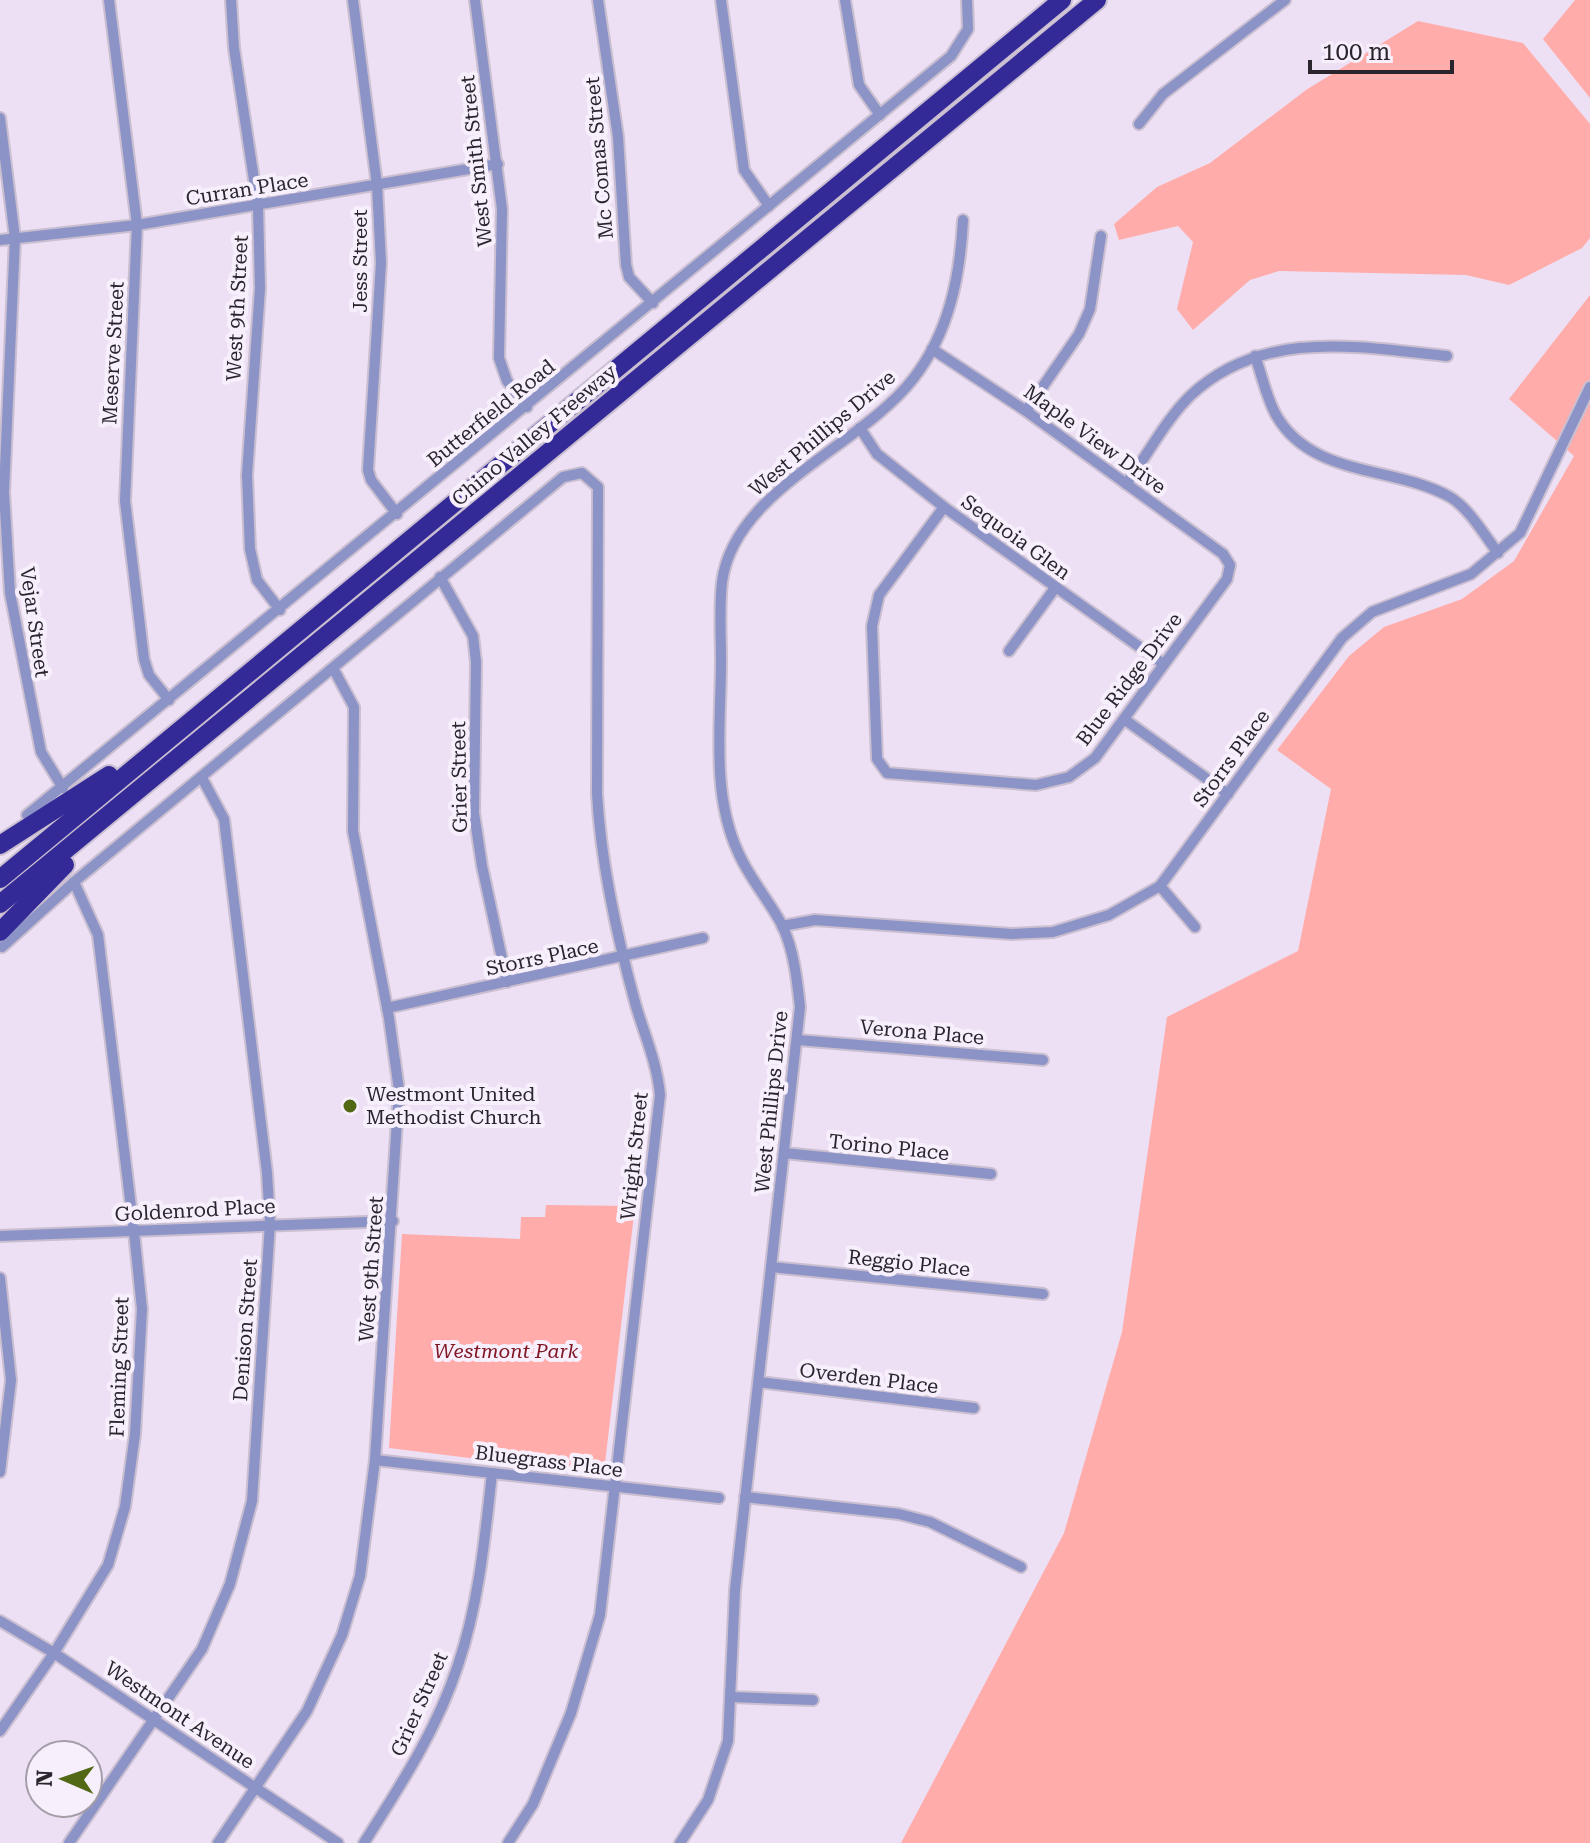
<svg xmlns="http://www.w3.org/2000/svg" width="1590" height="1843" font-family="'Roboto Serif',serif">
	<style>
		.green { fill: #ffacaa }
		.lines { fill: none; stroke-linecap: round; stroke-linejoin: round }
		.street-casing { stroke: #cabed1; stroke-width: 14 }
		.highway-casing { stroke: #cabed1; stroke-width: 22 }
		.street { stroke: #8c93c6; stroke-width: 10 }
		.highway { stroke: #332a97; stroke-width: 18 }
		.poi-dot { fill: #536815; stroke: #f7effc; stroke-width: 3 }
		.labels { text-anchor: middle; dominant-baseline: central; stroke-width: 8; stroke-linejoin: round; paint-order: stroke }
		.street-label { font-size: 20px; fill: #2a252d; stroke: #f7effc }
		.poi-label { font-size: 20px; fill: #2a252d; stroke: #f7effc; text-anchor: start }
		.park-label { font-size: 20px; font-style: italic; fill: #811724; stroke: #f7effc }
	</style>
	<rect width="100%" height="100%" fill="#ede0f5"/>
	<!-- green -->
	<g class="green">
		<polygon points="1575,0 1590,0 1590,98 1543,39"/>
		<polygon points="1418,21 1523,43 1590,124 1590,238 1582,248 1509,285 1466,275 1279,271 1250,280 1193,330 1177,309 1193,242 1178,226 1119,240 1114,224 1157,187 1210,163 1306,90"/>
		<polygon points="1590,295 1590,1843 901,1843 1064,1533 1122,1332 1167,1017 1298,951 1331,789 1277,750 1349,656 1384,627 1462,599 1514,561 1574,456 1509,399"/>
		<polygon points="546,1205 635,1206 604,1472 600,1474 389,1448 402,1234 520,1239 521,1217 545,1217"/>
	</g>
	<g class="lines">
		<defs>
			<g id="street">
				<polyline points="109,0 137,225 125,501 144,659 149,675 169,700"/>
				<polyline points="231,0 234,48 258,206 260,288 247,475 250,549 257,580 280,610"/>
				<polyline points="353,0 377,185 381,263 368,470 371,480 397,514"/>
				<polyline points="475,0 502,209 499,358 507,381 527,407"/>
				<polyline points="598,0 618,137 626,265 629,277 653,303"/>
				<polyline points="721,0 744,170 769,206"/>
				<polyline points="845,0 859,85 880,115"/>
				<polyline points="0,118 15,238 4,492 10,593 41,752 63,788"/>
				<polyline points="1139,124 1163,94 1285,0"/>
				<polyline points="0,240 137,225 498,164"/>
				<polyline points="932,349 1026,411 1223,554 1230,565 1227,579 1095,758 1069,777 1036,785 887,773 877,759 872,626 879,595 944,507"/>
				<path d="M1255,356C1262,375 1266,397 1276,415C1312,478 1393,465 1450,497C1469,508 1485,536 1498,553"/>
				<polyline points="1026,411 1079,334 1090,309 1101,236"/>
				<polyline points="860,428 877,454 944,507 1162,663"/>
				<path d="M1126,484C1147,456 1166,419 1191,395C1263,328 1358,347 1447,356"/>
				<polyline points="440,577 473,636 476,662 474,813 482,866 507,982"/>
				<polyline points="1009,651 1055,588"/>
				<polyline points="1124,719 1228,794"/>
				<polyline points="27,815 951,56 968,29 967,0"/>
				<polyline points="1160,886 1195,927"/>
				<polyline points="782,926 815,920 1012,934 1053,932 1109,915 1160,886 1342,638 1372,612 1471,574 1520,533 1590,387"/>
				<path d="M2,947L74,882L563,477L582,473L598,487L597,794C601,865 617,937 636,1006C645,1036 657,1063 660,1095L600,1615L571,1713L533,1804L508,1843"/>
				<polyline points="387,1008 703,938"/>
				<polyline points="798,1040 1043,1060"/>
				<polyline points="784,1153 991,1174"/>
				<polyline points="0,1236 393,1221"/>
				<polyline points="771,1267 1043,1294"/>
				<polyline points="0,1278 11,1380 0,1472"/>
				<polyline points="759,1382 974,1408"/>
				<polyline points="375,1460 719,1498"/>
				<polyline points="745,1497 899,1514 930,1522 1021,1567"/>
				<polyline points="0,1621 54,1653 338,1843"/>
				<polyline points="731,1697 813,1700"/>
				<polyline points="0,1731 54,1653 108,1565 125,1507 135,1434 142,1309 134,1232 98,935 74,882"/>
				<polyline points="69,1843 202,1649 230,1584 252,1501 270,1223 267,1173 224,819 202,778"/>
				<polyline points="218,1843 307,1711 342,1635 360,1576 375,1460 399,1090 389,1018 353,831 354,707 333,668"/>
				<path d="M364,1843C400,1786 437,1730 458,1665C479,1603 485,1537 492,1473"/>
				<path d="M680,1843L708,1800L728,1741L735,1590L800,1007C797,980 794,950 782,925C769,900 749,878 738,852C711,793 721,724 721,661C721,635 719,607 722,582C734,490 860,447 913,379C949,333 960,277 963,220"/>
			</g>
			<g id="highway">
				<polyline points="0,845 109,775"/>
				<polyline points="0,879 1062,0"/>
				<polyline points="0,904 1097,0"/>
				<polyline points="0,932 65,865"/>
			</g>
		</defs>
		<!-- street casing -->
		<use href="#street" class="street-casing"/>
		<!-- highway casing -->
		<use href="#highway" class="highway-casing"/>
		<!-- street -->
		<use href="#street" class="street"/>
		<!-- highway -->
		<use href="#highway" class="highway"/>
	</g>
	<!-- markers -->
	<circle class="poi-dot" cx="350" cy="1106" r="8"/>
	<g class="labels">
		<!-- street labels -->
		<g class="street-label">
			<text transform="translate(599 158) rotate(-95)">Mc Comas Street</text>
			<text transform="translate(476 161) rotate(-96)">West Smith Street</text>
			<text transform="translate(247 189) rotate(-9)">Curran Place</text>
			<text transform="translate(360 261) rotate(-90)">Jess Street</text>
			<text transform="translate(237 308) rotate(-87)">West 9th Street</text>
			<text transform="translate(113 353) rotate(-87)">Meserve Street</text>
			<text transform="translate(491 413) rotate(-39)">Butterfield Road</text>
			<text transform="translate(822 433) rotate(-40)">West Phillips Drive</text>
			<text transform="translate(534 435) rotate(-40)">Chino Valley Freeway</text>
			<text transform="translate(1095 439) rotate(36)">Maple View Drive</text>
			<text transform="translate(1016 537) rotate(36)">Sequoia Glen</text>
			<text transform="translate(35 622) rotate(82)">Vejar Street</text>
			<text transform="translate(1129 679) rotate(-53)">Blue Ridge Drive</text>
			<text transform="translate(1231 758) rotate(-54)">Storrs Place</text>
			<text transform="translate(459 777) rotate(-91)">Grier Street</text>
			<text transform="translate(542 957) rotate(-12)">Storrs Place</text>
			<text transform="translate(922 1032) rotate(5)">Verona Place</text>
			<text transform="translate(771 1102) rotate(-84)">West Phillips Drive</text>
			<text transform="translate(889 1147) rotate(6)">Torino Place</text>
			<text transform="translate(634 1156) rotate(-84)">Wright Street</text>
			<text transform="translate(195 1210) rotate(-3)">Goldenrod Place</text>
			<text transform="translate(909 1263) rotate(6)">Reggio Place</text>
			<text transform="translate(371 1269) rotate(-86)">West 9th Street</text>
			<text transform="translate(245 1330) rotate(-86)">Denison Street</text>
			<text transform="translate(119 1367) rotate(-88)">Fleming Street</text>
			<text transform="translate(869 1378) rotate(7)">Overden Place</text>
			<text transform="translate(549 1461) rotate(7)">Bluegrass Place</text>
			<text transform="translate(419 1704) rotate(-66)">Grier Street</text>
			<text transform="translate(180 1715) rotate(34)">Westmont Avenue</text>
		</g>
		<!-- poi labels -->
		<g class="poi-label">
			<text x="366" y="1094">Westmont United<tspan x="366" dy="23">Methodist Church</tspan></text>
		</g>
		<!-- park labels -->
		<g class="park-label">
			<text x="506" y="1351">Westmont Park</text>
		</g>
	</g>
	<!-- north arrow -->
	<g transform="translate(64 1779) rotate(272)"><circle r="38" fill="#f7effc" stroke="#a59ea9" stroke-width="2"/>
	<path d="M0-6L14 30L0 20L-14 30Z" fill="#536815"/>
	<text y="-12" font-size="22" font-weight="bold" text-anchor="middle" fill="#2a252d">N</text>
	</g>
	<!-- scale -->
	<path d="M1310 60v12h142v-12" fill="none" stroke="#2a252d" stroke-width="4"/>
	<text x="1322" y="60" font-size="24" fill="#2a252d" stroke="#f7effc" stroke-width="6" paint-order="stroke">100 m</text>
</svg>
